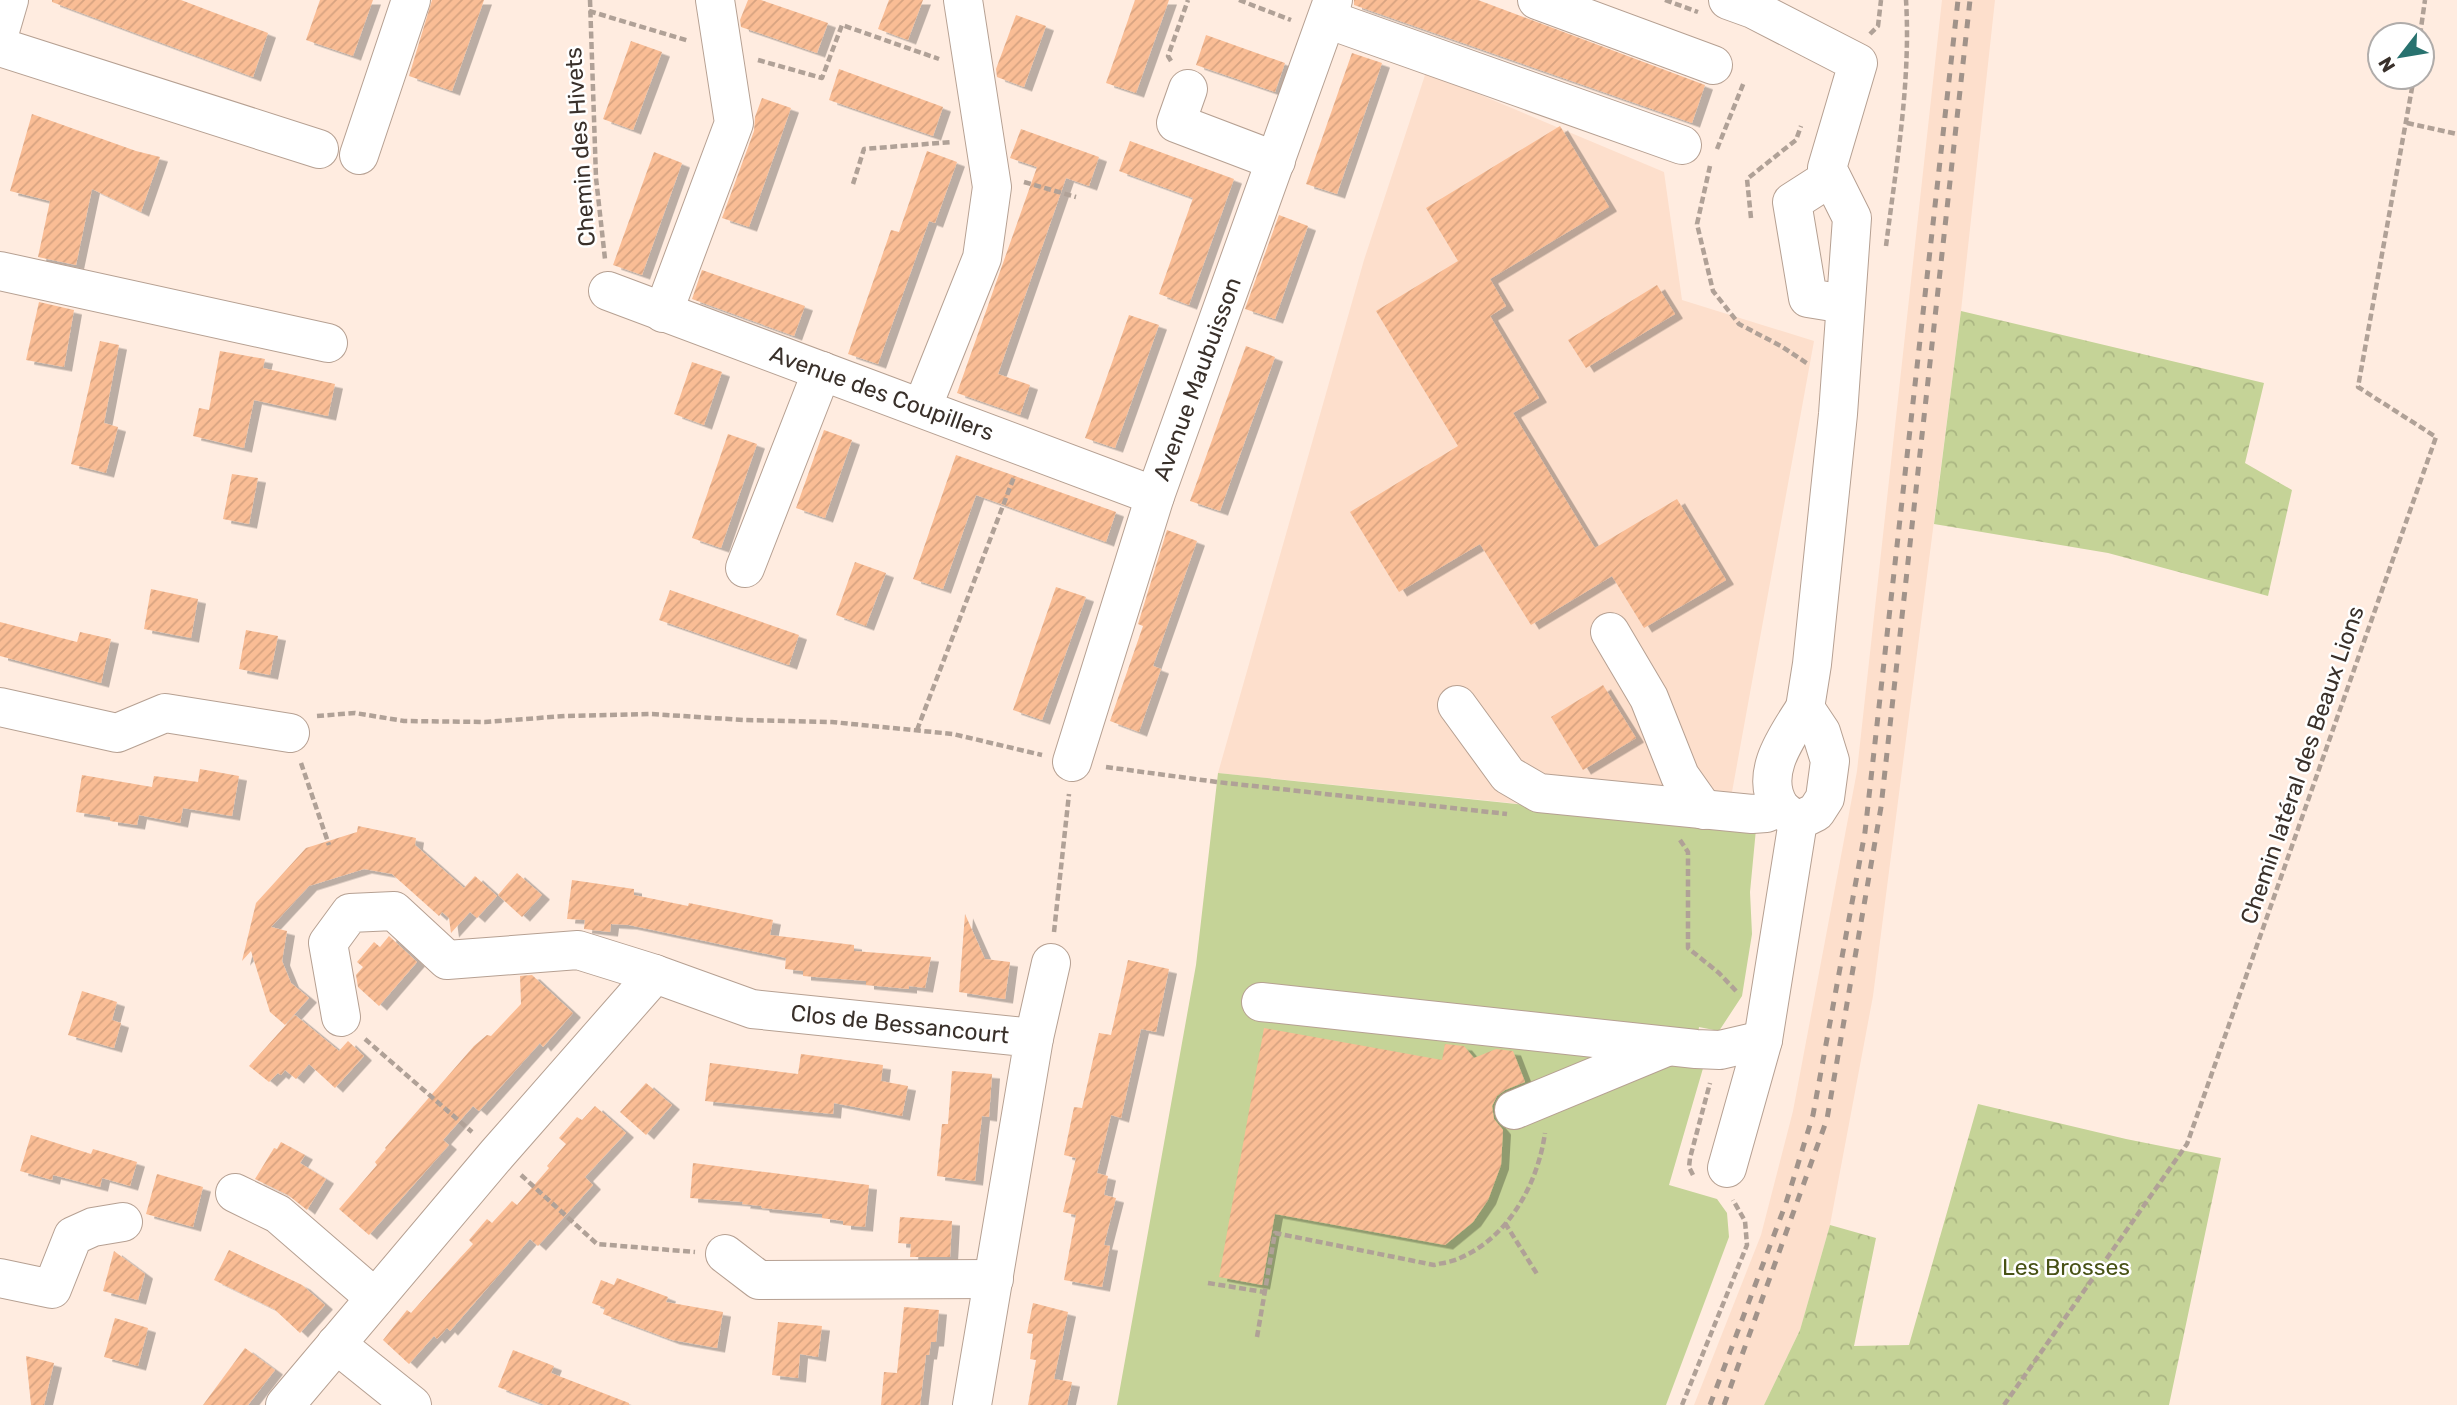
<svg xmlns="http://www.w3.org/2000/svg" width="2457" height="1405" font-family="Rubik,sans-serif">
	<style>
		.built { fill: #fddfcc }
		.forest { fill: url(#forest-crowns) }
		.garden { fill: #c5d397 }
		.building { fill: url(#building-hatch); filter: url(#shadow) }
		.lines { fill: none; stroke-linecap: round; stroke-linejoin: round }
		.minor-casing { stroke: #b6a092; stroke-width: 40 }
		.major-casing { stroke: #b6a092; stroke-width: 40 }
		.path { stroke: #b0a197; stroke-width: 4.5; stroke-dasharray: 7 3.5; stroke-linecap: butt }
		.minor { stroke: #fff; stroke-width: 38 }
		.major { stroke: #fff; stroke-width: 38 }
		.rail { stroke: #a1938a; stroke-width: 5; stroke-dasharray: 9 9; stroke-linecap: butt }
		.labels { text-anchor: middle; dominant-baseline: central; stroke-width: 5; stroke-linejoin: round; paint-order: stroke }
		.street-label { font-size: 23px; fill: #39302a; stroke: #fff }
		.park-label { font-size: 23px; fill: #485216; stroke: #fff }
	</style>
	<defs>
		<pattern id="forest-crowns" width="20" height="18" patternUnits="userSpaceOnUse" patternTransform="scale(1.75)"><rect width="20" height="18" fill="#c5d397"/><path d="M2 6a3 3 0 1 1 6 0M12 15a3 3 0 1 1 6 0" fill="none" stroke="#aab582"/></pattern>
		<pattern id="building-hatch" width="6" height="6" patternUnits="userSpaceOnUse" patternTransform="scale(1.75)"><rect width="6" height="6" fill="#fabd95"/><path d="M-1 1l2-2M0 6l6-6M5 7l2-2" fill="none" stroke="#d7a381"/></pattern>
		<filter id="shadow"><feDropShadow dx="8" dy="4.5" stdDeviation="0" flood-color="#0004"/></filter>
	</defs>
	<rect width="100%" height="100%" fill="#ffece0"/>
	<!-- built -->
	<g class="built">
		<polygon points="1942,0 1995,0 1961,311 1873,996 1830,1225 1800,1330 1764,1405 1694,1405 1761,1235 1793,1111 1857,771"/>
		<polygon points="1426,72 1664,172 1682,300 1814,341 1726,825 1218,773 1364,260"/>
	</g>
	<!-- forest -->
	<g class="forest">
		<polygon points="1961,311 2264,383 2245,463 2292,490 2268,596 2108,553 1934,524"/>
		<polygon points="1978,1104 2126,1139 2221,1158 2169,1405 1764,1405 1800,1330 1830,1225 1876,1238 1854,1346 1909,1345"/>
	</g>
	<!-- garden -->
	<polygon class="garden" points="1218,773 1756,829 1750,892 1752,934 1742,996 1719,1031 1699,1027 1696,1049 1706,1058 1669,1185 1717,1199 1727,1213 1729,1237 1666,1405 1117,1405 1196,965"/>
	<!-- building -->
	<g class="building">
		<polygon points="52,0 181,0 268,33 253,77 52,2"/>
		<polygon points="320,0 373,0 353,56 306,40"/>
		<polygon points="432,0 484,0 452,91 409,76"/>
		<polygon points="748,0 761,0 828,23 817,53 741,27 740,20"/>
		<polygon points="889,0 923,0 908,40 878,29"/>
		<polygon points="1135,0 1169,0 1136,93 1106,83"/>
		<polygon points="1354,0 1478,0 1705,85 1692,123 1354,5"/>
		<polygon points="1016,15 1046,26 1024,87 997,77 996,69"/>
		<polygon points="1206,35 1285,63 1275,92 1196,65"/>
		<polygon points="631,41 662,52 633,130 603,119"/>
		<polygon points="1352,53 1382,63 1337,194 1306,184"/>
		<polygon points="839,69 943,107 933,136 829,100"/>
		<polygon points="762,98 791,108 749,227 722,218 754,131 755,117"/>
		<polygon points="32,114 136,151 160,157 141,212 92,189 76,265 38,257 50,201 10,191"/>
		<polygon points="1560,126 1609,207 1490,279 1506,306 1490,316 1539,398 1513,413 1595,548 1677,499 1726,580 1644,628 1612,576 1531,625 1480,544 1399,592 1350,512 1458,446 1376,311 1458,261 1426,208"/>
		<polygon points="1021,129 1099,157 1089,186 1066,178 998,374 1030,385 1020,415 957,393 1037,167 1010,158"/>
		<polygon points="1130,141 1234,179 1189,305 1159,294 1193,198 1119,171"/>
		<polygon points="927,151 957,162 935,223 929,221 878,364 848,354 891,230 899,232"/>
		<polygon points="654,152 682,163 642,275 613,265"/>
		<polygon points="1279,215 1308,226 1275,319 1245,309"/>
		<polygon points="702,270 805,306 794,336 692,299"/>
		<polygon points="1657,285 1675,314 1586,368 1568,340"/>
		<polygon points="39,302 74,310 64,367 26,360"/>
		<polygon points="1129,315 1159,325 1115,448 1085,438"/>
		<polygon points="100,341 119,345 104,423 118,427 106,473 71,464"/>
		<polygon points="1246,346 1275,357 1220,511 1190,501"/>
		<polygon points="220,351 265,359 263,368 335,384 328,416 254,400 244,448 193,436 199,408 209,410"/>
		<polygon points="692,362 722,372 704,425 674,414"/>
		<polygon points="824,430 852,440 825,518 796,508"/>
		<polygon points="728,434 757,444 721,548 692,538"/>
		<polygon points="956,455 1116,512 1106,542 976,495 943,589 913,579"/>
		<polygon points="232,474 258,478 249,524 223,519"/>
		<polygon points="1167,530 1197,541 1153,666 1161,669 1139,732 1110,721 1143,626 1138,624"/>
		<polygon points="855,562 886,573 866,626 836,615"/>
		<polygon points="1056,587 1086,597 1042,720 1013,710"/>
		<polygon points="151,589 198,599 191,638 144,629"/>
		<polygon points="670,590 799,635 789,665 659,620"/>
		<polygon points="0,622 77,642 80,632 111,639 101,683 0,656"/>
		<polygon points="246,630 278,636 270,675 239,669"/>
		<polygon points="1603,685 1636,738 1583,770 1551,717"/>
		<polygon points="200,769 239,776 232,816 183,808 180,823 139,815 137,825 110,821 110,817 76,812 82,775 152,787 154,776 198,782"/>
		<polygon points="358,826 416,838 415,845 464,888 475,876 497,896 477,918 470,912 451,933 449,918 442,912 439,916 392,874 364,869 309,886 271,927 287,931 282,961 291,983 309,998 285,1025 270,1012 251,951 242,961 256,903 306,848 357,832"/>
		<polygon points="517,873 542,895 522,917 498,895"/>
		<polygon points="572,880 634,889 634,895 688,906 689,903 773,920 770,935 854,945 854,951 931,957 925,988 909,986 909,989 866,985 866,981 803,976 803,971 785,969 786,958 629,925 611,924 610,932 584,929 585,920 567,919"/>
		<polygon points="965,914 985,959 1010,962 1005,999 959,992"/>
		<polygon points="389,936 417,962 379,1006 358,987 356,975 363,967 357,962 374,942 380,947"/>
		<polygon points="1128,960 1169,969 1156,1032 1141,1029 1121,1118 1111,1115 1097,1173 1108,1176 1104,1195 1116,1198 1104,1245 1110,1246 1102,1287 1064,1280 1076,1215 1063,1212 1076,1158 1064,1155 1074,1107 1082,1108 1099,1033 1111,1035"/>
		<polygon points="532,975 573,1013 543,1047 540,1043 479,1111 473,1106 443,1140 449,1145 369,1235 339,1209 377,1165 375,1162 386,1149 385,1148 474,1046 487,1035 491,1036 521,1004 520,976"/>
		<polygon points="82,991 117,1002 112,1020 121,1023 114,1048 68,1035"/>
		<polygon points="295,1015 339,1051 348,1041 364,1056 335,1088 309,1064 296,1079 285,1070 281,1075 278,1073 269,1082 249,1066"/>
		<polygon points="1264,1028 1442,1060 1445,1044 1464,1046 1474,1058 1496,1049 1513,1051 1525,1082 1505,1090 1497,1096 1492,1106 1494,1119 1503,1130 1501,1165 1488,1200 1473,1222 1445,1245 1275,1214 1262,1285 1219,1277"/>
		<polygon points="801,1054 883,1065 881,1081 908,1086 902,1116 834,1103 833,1114 705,1101 710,1063 798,1074"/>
		<polygon points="952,1071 992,1074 989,1117 982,1116 975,1181 937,1176 942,1124 948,1124"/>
		<polygon points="646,1083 672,1105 646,1135 620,1112"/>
		<polygon points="595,1106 626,1133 585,1177 593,1185 538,1246 530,1239 450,1331 447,1328 437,1339 434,1336 409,1364 383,1340 407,1310 411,1313 459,1259 473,1244 469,1240 487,1219 492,1223 512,1201 517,1205 549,1168 547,1166 566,1144 559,1138 577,1117 582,1120"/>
		<polygon points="31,1135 91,1154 93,1149 137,1162 130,1186 102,1178 100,1187 53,1175 52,1180 20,1171"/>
		<polygon points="281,1142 305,1155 300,1163 326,1179 307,1210 288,1195 255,1179 274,1148 277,1149"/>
		<polygon points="693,1163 869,1185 865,1227 843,1225 843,1221 822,1218 822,1214 762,1208 761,1206 742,1204 743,1202 690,1198"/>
		<polygon points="157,1174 203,1187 193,1227 146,1214"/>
		<polygon points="900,1217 952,1221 950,1257 910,1257 911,1244 898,1243"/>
		<polygon points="229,1250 302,1285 325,1305 300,1333 274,1309 214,1280"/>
		<polygon points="114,1251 145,1274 138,1300 103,1291"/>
		<polygon points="617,1278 668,1297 666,1302 723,1312 717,1348 672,1340 603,1314 605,1308 592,1303 601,1280 614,1285"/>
		<polygon points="1033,1303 1068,1312 1054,1379 1072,1382 1067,1405 1028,1405 1036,1360 1030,1359 1033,1334 1027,1333"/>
		<polygon points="904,1307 939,1310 936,1342 931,1342 929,1355 926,1355 920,1405 881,1405 884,1372 897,1373"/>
		<polygon points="115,1318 148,1328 138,1366 104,1357"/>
		<polygon points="778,1322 822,1326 818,1357 800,1354 798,1378 772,1375"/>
		<polygon points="245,1348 275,1370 248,1405 203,1405"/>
		<polygon points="513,1350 554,1366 551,1373 629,1403 629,1405 545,1405 498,1387"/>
		<polygon points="26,1356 54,1363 44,1405 31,1405"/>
	</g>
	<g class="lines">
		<defs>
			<g id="minor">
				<polyline points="1537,0 1713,65"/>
				<polyline points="1327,19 1682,145"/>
				<polyline points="0,47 319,149"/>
				<polyline points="1188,89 1176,123 1276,161"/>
				<polyline points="359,155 411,0"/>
				<polyline points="1831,177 1792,202 1808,298 1845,304"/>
				<polyline points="0,271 328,343"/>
				<polyline points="608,291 1155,496"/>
				<polyline points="663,313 734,123 715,0"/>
				<polyline points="922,408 982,258 992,187 963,0"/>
				<polyline points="745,568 822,371"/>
				<polyline points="1610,632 1649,698 1680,776 1704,810"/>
				<polyline points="1457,705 1508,775 1539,793 1752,814 1766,813 1780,807"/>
				<polyline points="0,707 117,733 165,713 290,733"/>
				<polyline points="1072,762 1155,496 1333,0"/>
				<path d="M1798,821C1792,817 1784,812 1780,807C1758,774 1788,735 1805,708"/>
				<polyline points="1261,1002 1696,1049 1720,1050 1763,1040"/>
				<polyline points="341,1017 328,943 350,913 394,911 447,960 578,950 655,974"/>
				<polyline points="1034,1038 1051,963"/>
				<polyline points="1514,1110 1664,1048"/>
				<polyline points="1727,1168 1763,1040 1798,821 1816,812 1825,798 1830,761 1821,732 1805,708 1812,664 1838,414 1852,218 1827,168 1858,63 1753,9 1728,0"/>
				<polyline points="235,1193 278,1214 375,1298"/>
				<polyline points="725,1254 759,1280 994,1279"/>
				<polyline points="0,1278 52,1289 73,1236 93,1227 123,1222"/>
				<polyline points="336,1344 412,1405"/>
				<polyline points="285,1405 497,1154 655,974 752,1009 1034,1038 972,1405"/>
			</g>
			<polyline id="major" points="0,31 9,0"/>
		</defs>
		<!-- minor casing -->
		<use href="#minor" class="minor-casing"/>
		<!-- major casing -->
		<use href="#major" class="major-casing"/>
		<!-- path -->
		<g class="path">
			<polyline points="590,0 596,178 605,259"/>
			<polyline points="1239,0 1291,20"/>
			<polyline points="1665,0 1698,12"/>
			<polyline points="589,11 689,41"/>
			<polyline points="1870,34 1878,26 1881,0"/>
			<polyline points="2420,35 2425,0"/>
			<polyline points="758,60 822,78 842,25 939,59"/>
			<polyline points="1171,61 1168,56 1188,0"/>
			<polyline points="2407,123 2457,134"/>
			<polyline points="1717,149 1744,82"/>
			<polyline points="1710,166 1697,224 1713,291 1739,324 1781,346 1808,364"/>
			<polyline points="1024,182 1076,197"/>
			<polyline points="853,184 864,149 952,142"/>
			<polyline points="1751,218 1747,179 1796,140 1801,126"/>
			<path d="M1886,246C1896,166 1911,82 1906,0"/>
			<polyline points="317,716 355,713 404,721 485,722 565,716 652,714 743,720 832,722 953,734 1042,755"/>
			<polyline points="917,730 1014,477"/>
			<polyline points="301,763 329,845"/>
			<polyline points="1106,767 1217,782 1507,814"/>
			<polyline points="1680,840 1688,852 1688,948 1719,973 1737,992"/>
			<polyline points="1054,932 1069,794"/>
			<polyline points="365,1039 472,1132"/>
			<polyline points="521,1175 597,1244 695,1252"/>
			<polyline points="1693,1175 1689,1167 1690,1158 1710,1083"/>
			<polyline points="1505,1223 1537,1274"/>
			<polyline points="1208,1283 1264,1292"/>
			<path d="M1257,1337L1275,1233L1434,1265C1442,1263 1452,1262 1460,1258C1509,1237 1538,1183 1545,1133"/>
			<polyline points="1682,1405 1747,1245 1745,1221 1733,1200"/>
			<polyline points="2004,1405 2187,1144 2436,437 2358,387 2414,77"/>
		</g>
		<!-- minor -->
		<use href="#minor" class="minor"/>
		<!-- major -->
		<use href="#major" class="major"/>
		<!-- rail -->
		<g class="rail">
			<polyline points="1710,1405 1786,1203 1813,1115 1865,832 1958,0"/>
			<polyline points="1724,1405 1827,1119 1881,807 1970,0"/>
		</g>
	</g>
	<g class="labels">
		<!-- street labels -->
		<g class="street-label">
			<text transform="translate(580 147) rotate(-94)">Chemin des Hivets</text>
			<text transform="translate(1197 379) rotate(-70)">Avenue Maubuisson</text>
			<text transform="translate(882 393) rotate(20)">Avenue des Coupillers</text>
			<text transform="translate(2302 765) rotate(-71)">Chemin latéral des Beaux Lions</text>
			<text transform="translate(900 1024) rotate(6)">Clos de Bessancourt</text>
		</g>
		<!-- park labels -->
		<g class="park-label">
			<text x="2066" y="1267">Les Brosses</text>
		</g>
	</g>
	<!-- north arrow -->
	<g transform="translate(2401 56) rotate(239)"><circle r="33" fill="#ffffff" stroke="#b0acaa" stroke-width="2"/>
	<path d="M0-5L12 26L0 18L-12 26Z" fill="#28726f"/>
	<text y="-10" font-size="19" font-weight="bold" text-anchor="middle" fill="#39302a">N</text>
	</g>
</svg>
